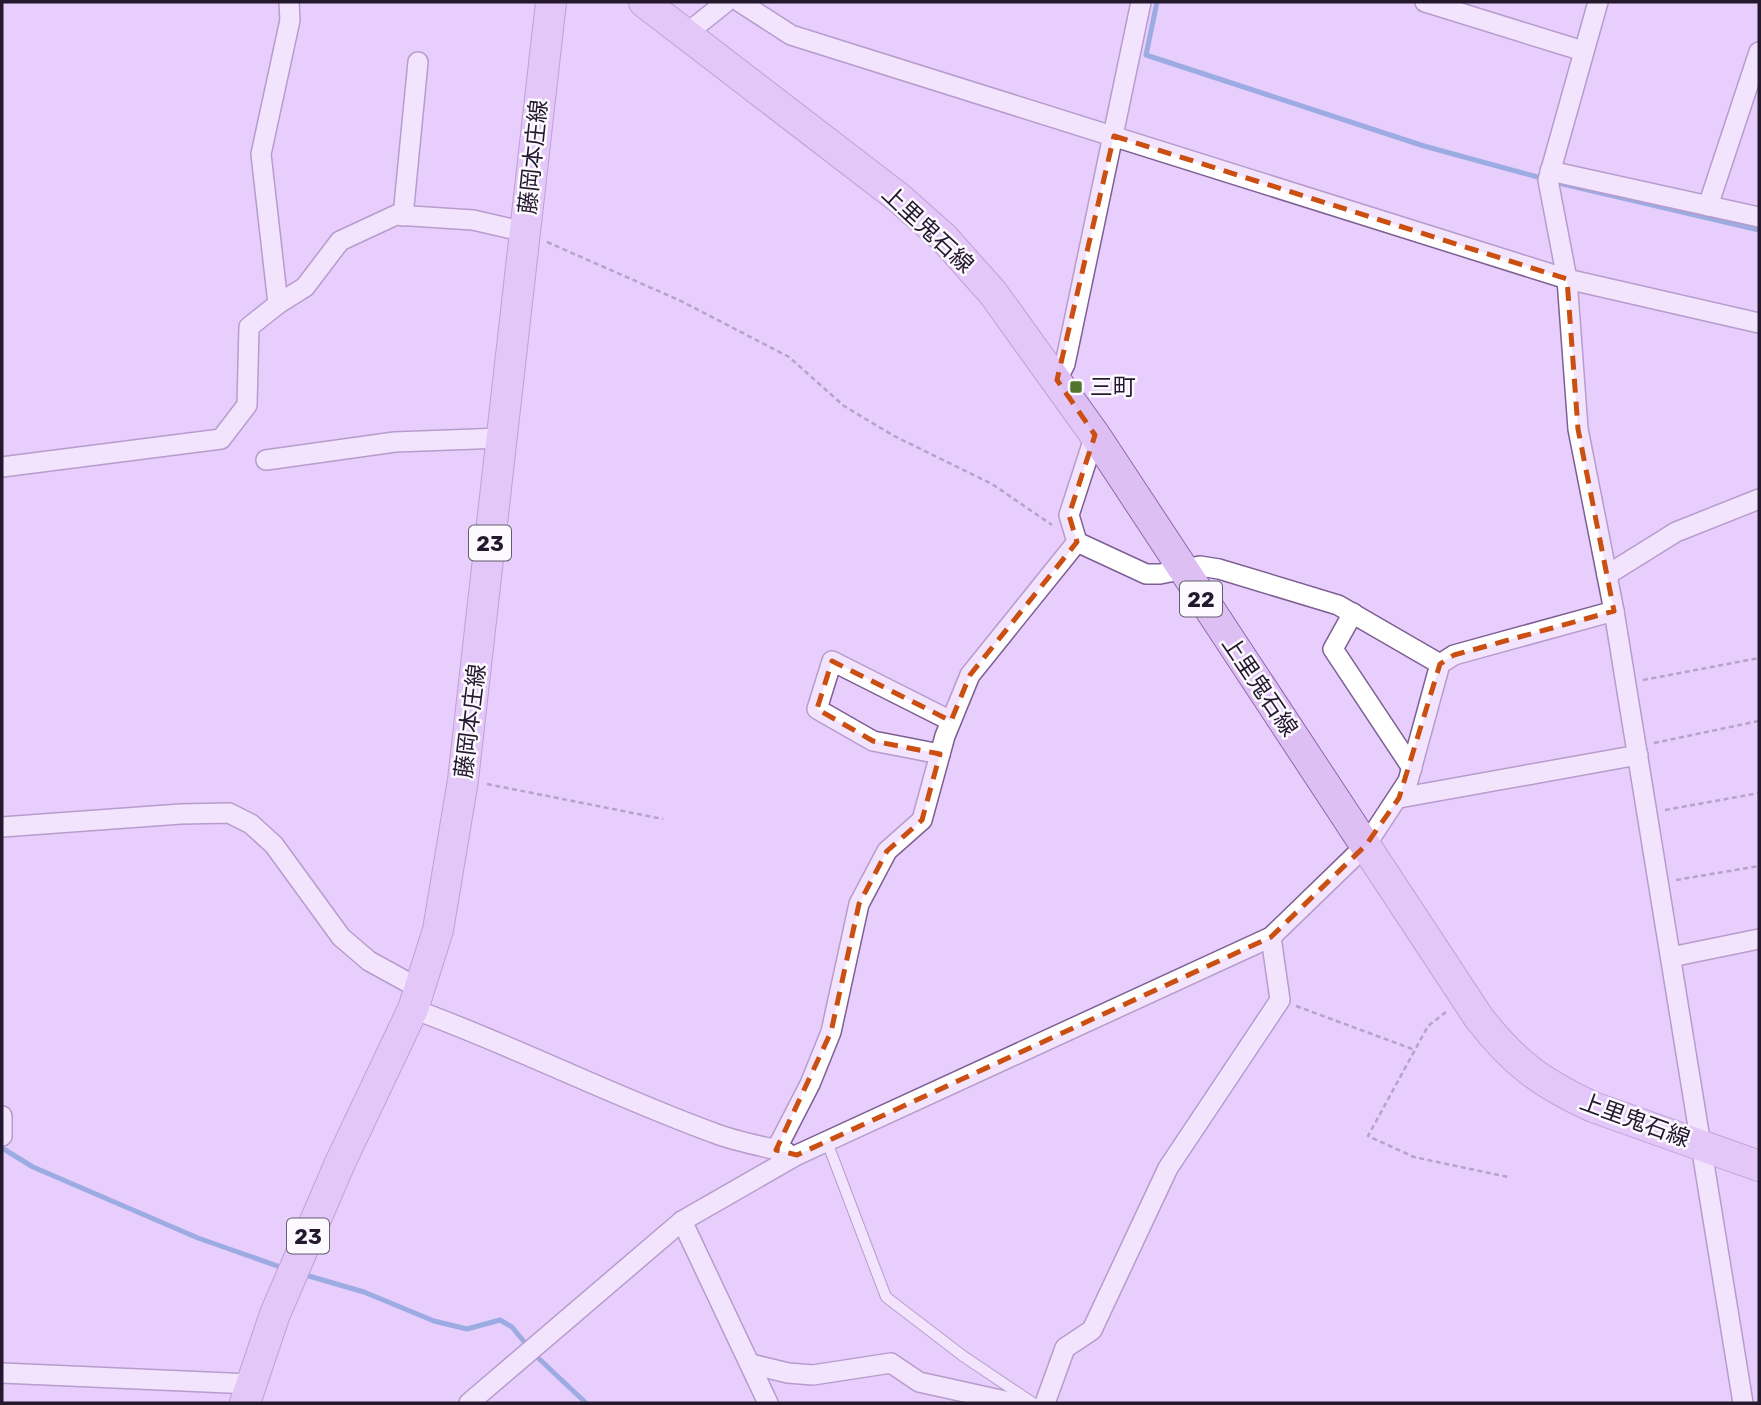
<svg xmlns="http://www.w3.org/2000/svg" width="1761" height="1405" font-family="Rubik,'Noto Sans JP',sans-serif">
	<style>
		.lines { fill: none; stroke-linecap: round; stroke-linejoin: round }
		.stream { stroke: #4284c5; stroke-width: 5 }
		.service-casing { stroke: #7d5f93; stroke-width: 12 }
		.minor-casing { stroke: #7d5f93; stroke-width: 22 }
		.primary-casing { stroke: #8f69a9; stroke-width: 32 }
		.path { stroke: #7f6d8e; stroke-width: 2.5; stroke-dasharray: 5 3.5; stroke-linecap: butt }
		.service { stroke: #fff; stroke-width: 10 }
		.minor { stroke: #fff; stroke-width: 19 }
		.primary { stroke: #debff4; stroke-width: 30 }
		.marked { fill: none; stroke: #cb4f11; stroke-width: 5; stroke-dasharray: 14 9; stroke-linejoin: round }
		.poi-dot { fill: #53742c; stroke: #fcf9ff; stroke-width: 2.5 }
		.labels { text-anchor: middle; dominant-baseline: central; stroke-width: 5; stroke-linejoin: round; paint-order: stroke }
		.shield { fill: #fcf9ff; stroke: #655c6c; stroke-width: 2 }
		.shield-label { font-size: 21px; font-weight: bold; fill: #24182d }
		.street-label { font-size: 23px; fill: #24182d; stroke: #fcf9ff }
		.poi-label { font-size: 23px; fill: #24182d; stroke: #fcf9ff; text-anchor: start }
	</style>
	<rect width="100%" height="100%" fill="#e7cefc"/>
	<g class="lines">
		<!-- stream -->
		<g class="stream">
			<polyline points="1157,2 1146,55 1424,146 1545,179"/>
			<polyline points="1554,182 1759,230"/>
			<polyline points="2,1148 33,1167 198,1238 286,1269"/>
			<polyline points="302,1274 364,1292 434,1321 467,1329 500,1320 512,1327 535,1355 586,1403"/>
		</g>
		<defs>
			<polyline id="service" points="827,1142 886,1297 963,1356 1033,1403"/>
			<g id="minor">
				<polyline points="740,2 791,35 1567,279 1759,323"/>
				<polyline points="1425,2 1583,51"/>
				<polyline points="1598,2 1548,180 1567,279 1578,429 1614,611 1743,1403"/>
				<polyline points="686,34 726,2"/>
				<polyline points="1550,171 1759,217"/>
				<polyline points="1708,206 1759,52"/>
				<polyline points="403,216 418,62"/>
				<polyline points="278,304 305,287 340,241 396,215 473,220 525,232"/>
				<polyline points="1057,380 1065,364 1141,2"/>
				<polyline points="266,460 395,442 502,438"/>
				<polyline points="2,467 221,439 247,405 249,327 278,304 261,154 290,20 289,2"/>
				<polyline points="1077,542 1146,574 1160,574 1200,566 1219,569 1338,605 1440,664"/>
				<polyline points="1607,575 1676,532 1759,499"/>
				<polyline points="1353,613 1333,649 1412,768"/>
				<polyline points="940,754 873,741 817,709 832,661 951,721"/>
				<polyline points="1399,798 1638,755"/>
				<polyline points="2,827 181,814 229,813 251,824 274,845 341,937 369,961 420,989"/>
				<polyline points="1671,957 1759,939"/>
				<path d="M413,1009C515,1046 612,1096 714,1133C737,1142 762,1146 786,1152"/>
				<polyline points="2,1116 2,1136"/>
				<polyline points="776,1150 810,1084 831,1032 859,904 887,851 922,820 945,736 970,675 1077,542 1069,515 1095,435"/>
				<polyline points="682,1221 768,1403"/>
				<polyline points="751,1364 788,1373 813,1375 891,1363 919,1382 1014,1403"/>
				<polyline points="2,1373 251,1384"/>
				<polyline points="469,1403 682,1221 797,1155 1271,937 1366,845 1408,781 1440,664 1454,655 1614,611"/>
				<polyline points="1045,1403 1065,1348 1092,1330 1168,1168 1280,1000 1271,937"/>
			</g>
			<g id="primary">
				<path d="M644,2L899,198L944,238L993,293L1095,435L1479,1018C1514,1063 1541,1083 1593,1107L1759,1166"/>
				<polyline points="245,1403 275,1314 340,1163 413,1009 438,930 463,780 551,2"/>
			</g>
		</defs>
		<!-- service casing -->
		<use href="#service" class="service-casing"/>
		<!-- minor casing -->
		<use href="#minor" class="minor-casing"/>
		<!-- primary casing -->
		<use href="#primary" class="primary-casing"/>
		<!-- path -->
		<g class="path">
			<polyline points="547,242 681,301 789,357 844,406 894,436 992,484 1052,525"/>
			<polyline points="1643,680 1759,658"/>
			<polyline points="1654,743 1759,721"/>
			<polyline points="487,784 663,819"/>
			<polyline points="1665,810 1759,793"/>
			<polyline points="1676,880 1759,866"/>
			<polyline points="1296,1006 1415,1050"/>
			<polyline points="1446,1012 1428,1026 1368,1136 1414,1157 1508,1177"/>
		</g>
		<!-- service -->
		<use href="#service" class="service"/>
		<!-- minor -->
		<use href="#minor" class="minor"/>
		<!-- primary -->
		<use href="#primary" class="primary"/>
	</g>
	<!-- marked area -->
	<path d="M0 0H1761V1405H0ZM1114,136L1567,279L1578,429L1614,611L1454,655L1440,664L1399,798L1366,845L1271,937L797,1155L776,1150L831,1032L859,904L887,851L922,820L940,754L873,741L817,709L832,661L951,721L970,675L1077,542L1069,515L1095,435L1057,380Z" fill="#e7cefc" fill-opacity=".55" fill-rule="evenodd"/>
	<path class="marked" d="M1114,136L1567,279L1578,429L1614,611L1454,655L1440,664L1399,798L1366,845L1271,937L797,1155L776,1150L831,1032L859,904L887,851L922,820L940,754L873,741L817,709L832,661L951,721L970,675L1077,542L1069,515L1095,435L1057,380Z"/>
	<!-- markers -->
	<rect class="poi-dot" x="1069" y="380" width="14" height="14" rx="3.5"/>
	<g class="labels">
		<!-- shield labels -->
		<g class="shield">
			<rect x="469" y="525.5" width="42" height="35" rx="5"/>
			<rect x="1180" y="581.5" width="42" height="35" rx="5"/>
			<rect x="287" y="1218.5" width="42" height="35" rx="5"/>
		</g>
		<g class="shield-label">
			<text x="490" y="543">23</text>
			<text x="1201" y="599">22</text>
			<text x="308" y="1236">23</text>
		</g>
		<!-- street labels -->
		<g class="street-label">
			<text transform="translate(533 157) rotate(-84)">藤岡本庄線</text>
			<text transform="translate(928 229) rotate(43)">上里鬼石線</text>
			<text transform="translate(1260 686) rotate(56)">上里鬼石線</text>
			<text transform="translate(470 721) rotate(-83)">藤岡本庄線</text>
			<text transform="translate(1635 1120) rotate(20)">上里鬼石線</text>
		</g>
		<!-- poi labels -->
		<g class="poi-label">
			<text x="1090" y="387">三町</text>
		</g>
	</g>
	<!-- border -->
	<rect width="1761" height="1405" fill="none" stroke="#24182d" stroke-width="7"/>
</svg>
